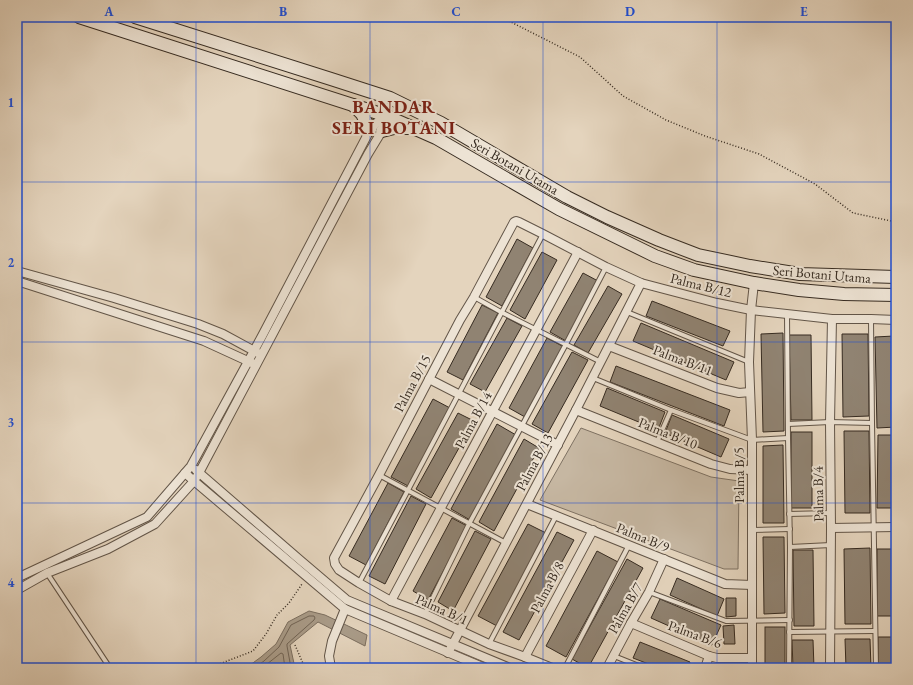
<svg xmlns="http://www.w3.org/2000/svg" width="913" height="685" font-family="'EB Garamond',serif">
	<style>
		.green { fill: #c6b7a2; stroke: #7e7162 }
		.water { fill: #a99b88; stroke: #7b6e5f }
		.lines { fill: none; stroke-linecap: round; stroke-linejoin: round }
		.shore { stroke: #706354; stroke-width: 1 }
		.building { fill: #908372; stroke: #362b21 }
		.lane-casing { stroke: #625548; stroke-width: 6 }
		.street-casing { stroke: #625548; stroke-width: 10 }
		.secondary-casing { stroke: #362b21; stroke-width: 14 }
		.path { stroke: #362b21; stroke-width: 1.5; stroke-dasharray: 1 2; stroke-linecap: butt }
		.lane { stroke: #ede3d4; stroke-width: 4 }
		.street { stroke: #ede3d4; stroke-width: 8 }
		.secondary { stroke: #ede3d4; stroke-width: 12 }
		.grid { fill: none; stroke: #1d4ed8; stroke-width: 1; stroke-opacity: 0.55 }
		.labels { text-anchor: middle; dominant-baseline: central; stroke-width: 4; stroke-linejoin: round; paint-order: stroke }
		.street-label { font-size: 14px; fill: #362b21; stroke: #ede3d4 }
		.district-label { font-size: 18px; font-weight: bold; letter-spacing: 1px; fill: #7a1f14; stroke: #ede3d4 }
		.neatline { fill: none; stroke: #1d4ed8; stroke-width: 1.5 }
		.grid-label { font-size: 13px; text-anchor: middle; font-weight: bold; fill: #1d4ed8 }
	</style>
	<rect width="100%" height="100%" fill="#e4d4bd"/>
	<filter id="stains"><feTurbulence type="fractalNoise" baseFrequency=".005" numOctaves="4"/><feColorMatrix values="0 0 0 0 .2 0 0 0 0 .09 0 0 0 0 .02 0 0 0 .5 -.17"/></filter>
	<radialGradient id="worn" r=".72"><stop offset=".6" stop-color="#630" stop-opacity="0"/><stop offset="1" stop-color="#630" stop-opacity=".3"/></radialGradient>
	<!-- green -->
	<polygon class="green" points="581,428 711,477 739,481 738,569 724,569 540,500"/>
	<!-- water -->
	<polygon class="water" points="309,611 325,615 367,635 365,646 318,622 290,645 295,668 246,668 261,657 276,644 288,622"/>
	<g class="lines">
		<!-- shore -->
		<g class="shore">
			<polyline points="254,668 264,661 279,647 291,625 309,616 314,616 315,618 314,620 287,644 287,646 291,668"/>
			<polyline points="262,668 281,653 283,654 285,668"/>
		</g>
	</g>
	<!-- building -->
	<g class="building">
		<polygon points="517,239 533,248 502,306 486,297"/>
		<polygon points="542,252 557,260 525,319 510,310"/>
		<polygon points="583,273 598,281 566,341 550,332"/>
		<polygon points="608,286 622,294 588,353 574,345"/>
		<polygon points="652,301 730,331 723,346 646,316"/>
		<polygon points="482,305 498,313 463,380 447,372"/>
		<polygon points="507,318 522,326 485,392 470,384"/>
		<polygon points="641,323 734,362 726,380 633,341"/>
		<polygon points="783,333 784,431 763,432 761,334"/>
		<polygon points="842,334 868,334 869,416 843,417"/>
		<polygon points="789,335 811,335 812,420 791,420"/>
		<polygon points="894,336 896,427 877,428 875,337"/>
		<polygon points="547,338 564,347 525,417 509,408"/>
		<polygon points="572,352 588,360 548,433 532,424"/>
		<polygon points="616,366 730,410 724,426 610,382"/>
		<polygon points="607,388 665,412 658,430 600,406"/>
		<polygon points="433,399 450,408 408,486 391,477"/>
		<polygon points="458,413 474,421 431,498 416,489"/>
		<polygon points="672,415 729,439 721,457 665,433"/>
		<polygon points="497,424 516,435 470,520 451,509"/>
		<polygon points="844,431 869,431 870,513 845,513"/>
		<rect x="791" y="432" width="21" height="76"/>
		<polygon points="878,435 896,435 896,508 877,508"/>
		<polygon points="524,439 539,448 494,531 479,522"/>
		<polygon points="783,445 784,523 763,523 763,446"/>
		<polygon points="388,483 404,492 366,565 349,556"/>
		<polygon points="411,496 426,504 385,584 369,576"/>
		<polygon points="452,518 467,526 428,600 413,591"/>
		<polygon points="528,524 546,533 497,626 478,616"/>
		<polygon points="475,531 491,539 453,611 438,602"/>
		<polygon points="557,532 574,540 519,640 503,632"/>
		<polygon points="763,537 784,537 785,613 764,614"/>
		<polygon points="870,548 871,624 845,624 844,549"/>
		<rect x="877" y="549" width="19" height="67"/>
		<polygon points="793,550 813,550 814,626 794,626"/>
		<polygon points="597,551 618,562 566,657 546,646"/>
		<polygon points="627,559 643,568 588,668 572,659"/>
		<polygon points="677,578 724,599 717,616 670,595"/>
		<polygon points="726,598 736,598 736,616 726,617"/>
		<polygon points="660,599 721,625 712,645 651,618"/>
		<polygon points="734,625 735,644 724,644 723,626"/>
		<rect x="765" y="627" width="20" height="41"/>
		<rect x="878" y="637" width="18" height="31"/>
		<polygon points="845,639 870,639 871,668 846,668"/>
		<polygon points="792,640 813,640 814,668 793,668"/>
		<polygon points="640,642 690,662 688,668 659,668 633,658"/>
	</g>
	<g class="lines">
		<defs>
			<g id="lane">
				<polyline points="474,297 501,312 601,362"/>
				<polyline points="627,312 749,362"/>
				<polyline points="787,314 788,438 790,547 789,668"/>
				<polyline points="871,319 872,423 876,668"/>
				<polyline points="593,378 671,410 752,440 788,438"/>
				<polyline points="788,424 830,422 872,423"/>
				<polyline points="657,442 671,410"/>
				<polyline points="379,475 506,543"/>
				<polyline points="789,514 830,513"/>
				<polyline points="752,530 790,529"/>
				<polyline points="790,547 831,545"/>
				<polyline points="47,573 110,668"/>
				<polyline points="359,583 543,234"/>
				<polyline points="649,592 726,621 790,620"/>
				<polyline points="425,614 469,524 566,344 606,267"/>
				<polyline points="789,632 875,631"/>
				<polyline points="489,644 556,516"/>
				<polyline points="614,656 644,668"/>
				<polyline points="565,668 629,545"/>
			</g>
			<g id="street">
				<polyline points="275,17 279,17"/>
				<polyline points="17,271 114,298 198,324 223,334 258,353"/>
				<polyline points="17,281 204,341 252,363"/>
				<polyline points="609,346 717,388 739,393 750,392"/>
				<polyline points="429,379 558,445"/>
				<polyline points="576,410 711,464 730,469 752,470"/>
				<polyline points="196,470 300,560 347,600 510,668"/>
				<polyline points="185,473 194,481 345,609 485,668"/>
				<polyline points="527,504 725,584 752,585"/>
				<polyline points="831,528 896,527"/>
				<polyline points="17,578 147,517 191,466 262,336 370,130 384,115"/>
				<polyline points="17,590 47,573 108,549 155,524 194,481 199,473 208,456 368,154 382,131 384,115"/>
				<polyline points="391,601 578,252"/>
				<polyline points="631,623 709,656 717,658 752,658"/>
				<polyline points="448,653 576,410 641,283"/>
				<polyline points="525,657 593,530"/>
				<polyline points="331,668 329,656 332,641 345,609"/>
				<polyline points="552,668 525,657 489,644 425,614 391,601 359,583 339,570 335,564 334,558 379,475 460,320 474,297 514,222 516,221 519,222 543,234 606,267 641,283 717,303 751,310 832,319 871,319 896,320"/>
				<polyline points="607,668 631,623 649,592 664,559"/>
				<polyline points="705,668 709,656"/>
				<polyline points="752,668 752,440 749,362 751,310 754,283"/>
				<polyline points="830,668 831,528 830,422 832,319"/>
			</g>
			<g id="secondary">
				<polyline points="79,17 384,115 436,138 559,209 655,256 694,270 754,283 799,290 844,294 896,295"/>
				<polyline points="135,17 331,79 390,98 441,123 567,197 607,217 659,240 698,255 750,266 800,274 896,277"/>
				<polyline points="353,105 362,114 370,130"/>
				<polyline points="382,131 394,128 409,128"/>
			</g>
		</defs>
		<!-- lane casing -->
		<use href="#lane" class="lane-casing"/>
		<!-- street casing -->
		<use href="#street" class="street-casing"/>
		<!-- secondary casing -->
		<use href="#secondary" class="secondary-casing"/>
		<!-- path -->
		<g class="path">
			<polyline points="501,17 580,57 623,96 666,120 705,136 759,154 815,184 853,213 896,222"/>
			<polyline points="295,645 305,668"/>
			<polyline points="209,668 253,651 266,634 277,615 289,603 302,584"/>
		</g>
		<!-- lane -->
		<use href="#lane" class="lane"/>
		<!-- street -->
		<use href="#street" class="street"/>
		<!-- secondary -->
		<use href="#secondary" class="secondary"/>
	</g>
	<!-- grid -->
	<path class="grid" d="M196,17V668M370,17V668M543,17V668M717,17V668M17,182H896M17,342H896M17,503H896"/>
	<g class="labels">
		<!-- street labels -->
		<g class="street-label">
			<text transform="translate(515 166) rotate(30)">Seri Botani Utama</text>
			<text transform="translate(822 274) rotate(5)">Seri Botani Utama</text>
			<text transform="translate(701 285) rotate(14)">Palma B/12</text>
			<text transform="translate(683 360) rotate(21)">Palma B/11</text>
			<text transform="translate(412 383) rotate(-62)">Palma B/15</text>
			<text transform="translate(473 420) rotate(-62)">Palma B/14</text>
			<text transform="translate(668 433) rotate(22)">Palma B/10</text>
			<text transform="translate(534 462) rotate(-62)">Palma B/13</text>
			<text transform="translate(739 475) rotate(-90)">Palma B/5</text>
			<text transform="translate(818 494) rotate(-91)">Palma B/4</text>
			<text transform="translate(643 537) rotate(22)">Palma B/9</text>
			<text transform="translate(547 587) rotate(-62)">Palma B/8</text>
			<text transform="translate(625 608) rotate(-61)">Palma B/7</text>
			<text transform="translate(442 609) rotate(24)">Palma B/1</text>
			<text transform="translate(695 634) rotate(20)">Palma B/6</text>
		</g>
		<!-- district labels -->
		<g class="district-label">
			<text x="394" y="106">BANDAR<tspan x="394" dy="21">SERI BOTANI</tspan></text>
		</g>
	</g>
	<!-- margin -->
	<rect width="913" height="685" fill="none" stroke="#e4d4bd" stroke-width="44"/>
	<rect x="22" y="22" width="869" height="641" class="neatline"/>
	<g class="grid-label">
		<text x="109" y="16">A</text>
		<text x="283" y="16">B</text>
		<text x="456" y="16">C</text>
		<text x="630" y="16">D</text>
		<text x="804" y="16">E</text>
		<text x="11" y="107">1</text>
		<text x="11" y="267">2</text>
		<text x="11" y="427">3</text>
		<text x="11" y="587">4</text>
	</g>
	<rect width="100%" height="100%" filter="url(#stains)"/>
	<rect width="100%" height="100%" fill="url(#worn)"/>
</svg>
